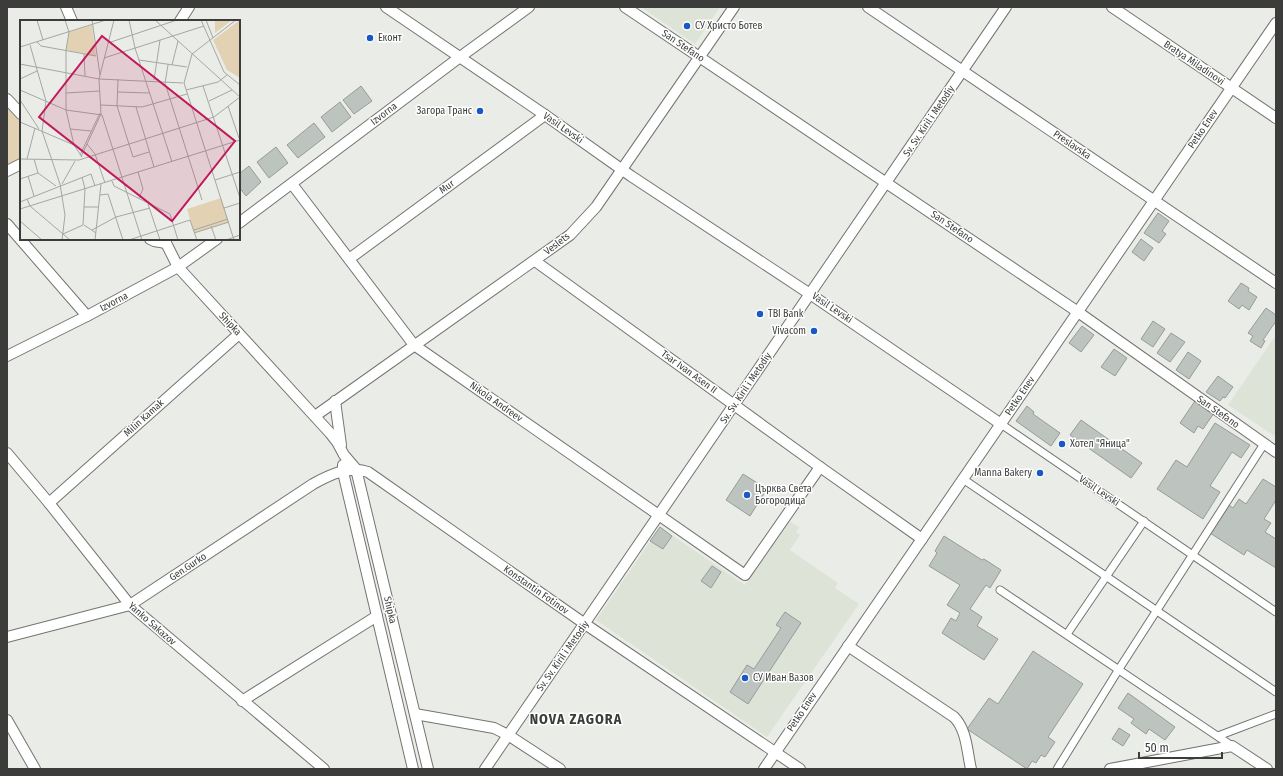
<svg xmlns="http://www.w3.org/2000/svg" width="1283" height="776" font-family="'Fira Sans Condensed',sans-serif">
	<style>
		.built { fill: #dde4d7 }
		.green { fill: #e3d1b4 }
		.building { fill: #bdc3bf; stroke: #969c98 }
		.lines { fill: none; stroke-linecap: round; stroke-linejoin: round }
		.pedestrian-casing { stroke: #727570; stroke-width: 9 }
		.minor-casing { stroke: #727570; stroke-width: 12 }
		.pedestrian { stroke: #fff; stroke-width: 7 }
		.minor { stroke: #fff; stroke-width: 10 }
		.poi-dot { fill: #1a58c4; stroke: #fff; stroke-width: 1.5 }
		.labels { text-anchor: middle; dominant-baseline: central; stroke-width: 3; stroke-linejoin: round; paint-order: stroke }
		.poi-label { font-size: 10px; fill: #3c3d3b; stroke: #fff; text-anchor: start }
		.street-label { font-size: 10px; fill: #3c3d3b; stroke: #fff }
		.district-label { font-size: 14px; font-weight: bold; letter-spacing: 1px; fill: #3c3d3b; stroke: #fff }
		.inset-road { fill: none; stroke: #a4a7a2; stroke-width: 1 }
		.view { fill: #c2185b; fill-opacity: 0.15; stroke: #c2185b; stroke-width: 2 }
		.inset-edge { fill: none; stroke: #3c3d3b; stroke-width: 2 }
	</style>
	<rect width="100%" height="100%" fill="#eaede7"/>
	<!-- built -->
	<g class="built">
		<polygon points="641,7 720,7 695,44"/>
		<polygon points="1276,335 1276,437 1228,405"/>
		<polygon points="789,521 799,527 796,532 800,535 790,550 838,583 835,588 859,604 767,737 596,620 660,527 745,585"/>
	</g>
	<!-- green -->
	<polygon class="green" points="7,99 21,114 21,164 7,171"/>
	<!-- building -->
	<g class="building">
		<polygon points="361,86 372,101 354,114 343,100"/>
		<polygon points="340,102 351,117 332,132 321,117"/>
		<polygon points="314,123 325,137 298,158 287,145"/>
		<polygon points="276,147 288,163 269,178 257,162"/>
		<polygon points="249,166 261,182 246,196 239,187 239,174"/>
		<polygon points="1158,213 1169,221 1162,231 1166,234 1159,243 1144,233"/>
		<polygon points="1141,239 1153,248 1144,261 1132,252"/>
		<polygon points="1241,283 1249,288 1248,291 1257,297 1249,310 1242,305 1239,309 1228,301"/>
		<polygon points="1266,308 1276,315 1276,321 1263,340 1265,341 1261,348 1250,341 1253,336 1248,333"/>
		<polygon points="1153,321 1165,329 1153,347 1141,339"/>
		<polygon points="1082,326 1094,335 1081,352 1069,343"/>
		<polygon points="1171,333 1185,342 1170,362 1157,353"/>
		<polygon points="1114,349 1127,358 1115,376 1101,367"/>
		<polygon points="1188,352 1201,361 1189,379 1176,370"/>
		<polygon points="1218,376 1233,387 1225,398 1223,397 1220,401 1206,392"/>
		<polygon points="1195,401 1214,413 1203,429 1198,426 1194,433 1180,423"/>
		<polygon points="1027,406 1034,412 1033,414 1060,433 1051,446 1016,421"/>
		<polygon points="1081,420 1142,463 1131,478 1070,435"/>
		<polygon points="1215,423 1250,445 1241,458 1232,452 1210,486 1220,492 1203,519 1157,489 1176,460 1187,467"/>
		<polygon points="743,474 767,489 750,516 726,500"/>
		<polygon points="1263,479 1276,487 1276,500 1264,519 1271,523 1265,532 1276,539 1276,568 1247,550 1244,555 1210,533 1229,505 1233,508 1239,499 1246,504"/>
		<polygon points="660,527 672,536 663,549 650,541"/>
		<polygon points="944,536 982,560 984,559 1001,570 990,588 986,585 970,609 982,617 977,626 998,639 984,660 942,633 951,618 956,621 960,613 947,605 960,585 929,566 937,553 935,551"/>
		<polygon points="712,566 721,572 711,588 701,581"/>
		<polygon points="785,612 801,623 748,704 730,692 747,665 754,669 781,628 776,625"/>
		<polygon points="1033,651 1083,684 1048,737 1055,742 1045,757 1041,755 1036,763 1032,761 1027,769 967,729 989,698 998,704"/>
		<polygon points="1128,693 1175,727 1165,740 1149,729 1146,734 1131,723 1134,719 1118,708"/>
		<polygon points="1119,728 1130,735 1123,746 1112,739"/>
	</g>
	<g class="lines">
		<defs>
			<g id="pedestrian">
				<polyline points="1001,424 1276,612"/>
				<polyline points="963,479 1276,692"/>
				<polyline points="1000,590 1232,746"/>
				<polyline points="1067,634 1144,521"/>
				<polyline points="1218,736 1276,714"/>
				<polyline points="1057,769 1119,669 1264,444"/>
			</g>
			<g id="minor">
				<polyline points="66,7 72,21"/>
				<polyline points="386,7 545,115 631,176 810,294 1001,424"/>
				<polyline points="625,7 1078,312 1276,452"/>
				<polyline points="868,7 1276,283"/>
				<polyline points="1112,7 1276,118"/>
				<polyline points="180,21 189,7"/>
				<polyline points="7,99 21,114"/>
				<polyline points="7,171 21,164"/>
				<polyline points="292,184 414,345 745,575 820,467"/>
				<polyline points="239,223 460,57 529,7"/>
				<polyline points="7,224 87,316"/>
				<polyline points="150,239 154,241 166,243"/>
				<polyline points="164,239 178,267 330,433 337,442 344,455 356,469 428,769"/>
				<polyline points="349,259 545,115"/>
				<polyline points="535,261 820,467 922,539"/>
				<polyline points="7,356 87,316 178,267 217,239"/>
				<polyline points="335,401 341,445"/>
				<polyline points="315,416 570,235 596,207 734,7"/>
				<polyline points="7,453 49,503 130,605 324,769"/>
				<polyline points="343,465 343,472 413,769"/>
				<polyline points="49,503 239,334"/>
				<path d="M7,637L130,605L313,484C329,475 350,465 368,472L585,624L800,769"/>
				<path d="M848,646L954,717C967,730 967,752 971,769"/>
				<polyline points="242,701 377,616"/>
				<polyline points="415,714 494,728 508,735 560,769"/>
				<polyline points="7,720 35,769"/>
				<polyline points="485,769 1006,7"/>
				<polyline points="764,769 1276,23"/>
				<polyline points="1110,769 1232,746 1267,769"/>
			</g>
		</defs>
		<!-- pedestrian casing -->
		<use href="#pedestrian" class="pedestrian-casing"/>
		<!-- minor casing -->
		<use href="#minor" class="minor-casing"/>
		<!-- pedestrian -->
		<use href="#pedestrian" class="pedestrian"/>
		<!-- minor -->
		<use href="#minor" class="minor"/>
	</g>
	<!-- markers -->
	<g class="poi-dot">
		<circle cx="687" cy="26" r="4"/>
		<circle cx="370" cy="38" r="4"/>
		<circle cx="480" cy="111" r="4"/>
		<circle cx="760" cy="314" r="4"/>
		<circle cx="814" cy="331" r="4"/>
		<circle cx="1062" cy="444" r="4"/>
		<circle cx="1040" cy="473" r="4"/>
		<circle cx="747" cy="495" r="4"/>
		<circle cx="745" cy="678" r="4"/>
	</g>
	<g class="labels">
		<!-- poi labels -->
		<g class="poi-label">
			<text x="695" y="26">СУ Христо Ботев</text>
			<text x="378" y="38">Еконт</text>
			<text x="472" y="111" text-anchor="end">Загора Транс</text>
			<text x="768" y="314">TBI Bank</text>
			<text x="806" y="331" text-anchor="end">Vivacom</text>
			<text x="1070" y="444">Хотел "Яница"</text>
			<text x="1032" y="473" text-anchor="end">Manna Bakery</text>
			<text x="755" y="489">Църква Света<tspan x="755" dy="12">Богородица</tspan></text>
			<text x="753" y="678">СУ Иван Вазов</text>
		</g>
		<!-- street labels -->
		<g class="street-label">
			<text transform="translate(683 46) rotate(34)">San Stefano</text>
			<text transform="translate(1194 63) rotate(34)">Bratya Miladinovi</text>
			<text transform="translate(384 114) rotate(-37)">Izvorna</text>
			<text transform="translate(929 121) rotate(-56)">Sv. Sv. Kiril i Metodiy</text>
			<text transform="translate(563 128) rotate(35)">Vasil Levski</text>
			<text transform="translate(1203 129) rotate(-56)">Petko Enev</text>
			<text transform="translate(1072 145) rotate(34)">Preslavska</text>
			<text transform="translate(447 187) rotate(-36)">Mur</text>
			<text transform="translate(952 227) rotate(34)">San Stefano</text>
			<text transform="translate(557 244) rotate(-38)">Veslets</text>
			<text transform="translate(114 302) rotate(-28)">Izvorna</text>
			<text transform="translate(832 308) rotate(34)">Vasil Levski</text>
			<text transform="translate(230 324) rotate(47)">Shipka</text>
			<text transform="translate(689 372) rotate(36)">Tsar Ivan Asen II</text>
			<text transform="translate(746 388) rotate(-56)">Sv. Sv. Kiril i Metodiy</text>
			<text transform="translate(1020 396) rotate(-56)">Petko Enev</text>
			<text transform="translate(496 402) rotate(35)">Nikola Andreev</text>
			<text transform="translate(1218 412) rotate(35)">San Stefano</text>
			<text transform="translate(144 418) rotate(-42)">Milin Kamak</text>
			<text transform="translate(1099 491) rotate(34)">Vasil Levski</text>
			<text transform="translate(188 567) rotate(-34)">Gen.Gurko</text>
			<text transform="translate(536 590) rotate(35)">Konstantin Fotinov</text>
			<text transform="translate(390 610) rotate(77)">Shipka</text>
			<text transform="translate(152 624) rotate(41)">Yanko Sakazov</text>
			<text transform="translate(563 656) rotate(-55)">Sv. Sv. Kiril i Metodiy</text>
			<text transform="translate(802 712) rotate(-56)">Petko Enev</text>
		</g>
		<!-- district labels -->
		<g class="district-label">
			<text x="576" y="719">NOVA ZAGORA</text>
		</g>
	</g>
	<!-- overview -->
	<g transform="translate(20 20)">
		<rect width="220" height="220" fill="#eaede7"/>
		<path d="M195,0H212L195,13ZM220,0V58L207,50L193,20ZM72,5L76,36L46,30L49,12ZM201,178L209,202L174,213L167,189Z" fill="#e3d1b4"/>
		<path class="inset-road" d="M17,0L23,20M45,0L49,12L46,30V90L54,125L62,137M72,0L80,55M109,0L115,28L152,142M135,0L220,77M181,0L204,52L220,65M186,0L193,18M17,22L21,26L76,36M88,23L157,0M10,25L26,81L22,111L40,164L45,195L42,220M0,27L86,0M64,34L65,56M84,38L184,6M119,40L167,47M0,44L79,59L163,63M148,45L145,63L182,180M152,45L158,21M0,59L17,51M98,59L97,86L113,137L129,132M134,60L140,20M183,66L220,178M0,70L46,90L82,95L122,220M166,70L198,62L207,55M97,72L129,73M46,73L80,71M0,80L19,109M189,81L212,70M81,85L122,87L167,74M208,86L220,121M116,87L134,147M0,102L54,125M50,109L71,111M67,124L75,134L85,163M60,135L80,93M61,137L81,94L79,59L94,0M0,139L59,140L194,97L220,77M7,139L15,108M14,139L18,153L36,166M118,152L123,169L119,178M8,156L14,176M0,159L18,153M195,160L220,152M92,161L94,166L150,194L158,220M42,164L55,141M80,175L88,174L103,220M7,179L10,186L50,220M0,182L71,154L75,166M128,184L140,220M64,187H78M204,188L220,183M0,189L220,120M0,201L22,220M64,205L76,213M191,206L196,220M72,210L96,197L130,188M174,210L208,199M174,213L209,202M43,214L63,205L65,169L62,157M75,220L81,164M109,220L170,200L177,220M206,220L220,215M214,220L164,63L172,34L216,0"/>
		<path class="view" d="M82,16L215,121L152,201L19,97Z"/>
		<rect width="220" height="220" class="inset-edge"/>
	</g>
	<!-- border -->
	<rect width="1283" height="776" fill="none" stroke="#3c3d3b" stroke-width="16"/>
	<!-- scale -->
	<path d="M1139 752v6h83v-6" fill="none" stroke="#3c3d3b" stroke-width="2"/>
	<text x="1145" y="752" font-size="12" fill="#3c3d3b" stroke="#ffffff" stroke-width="3" paint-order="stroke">50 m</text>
</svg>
